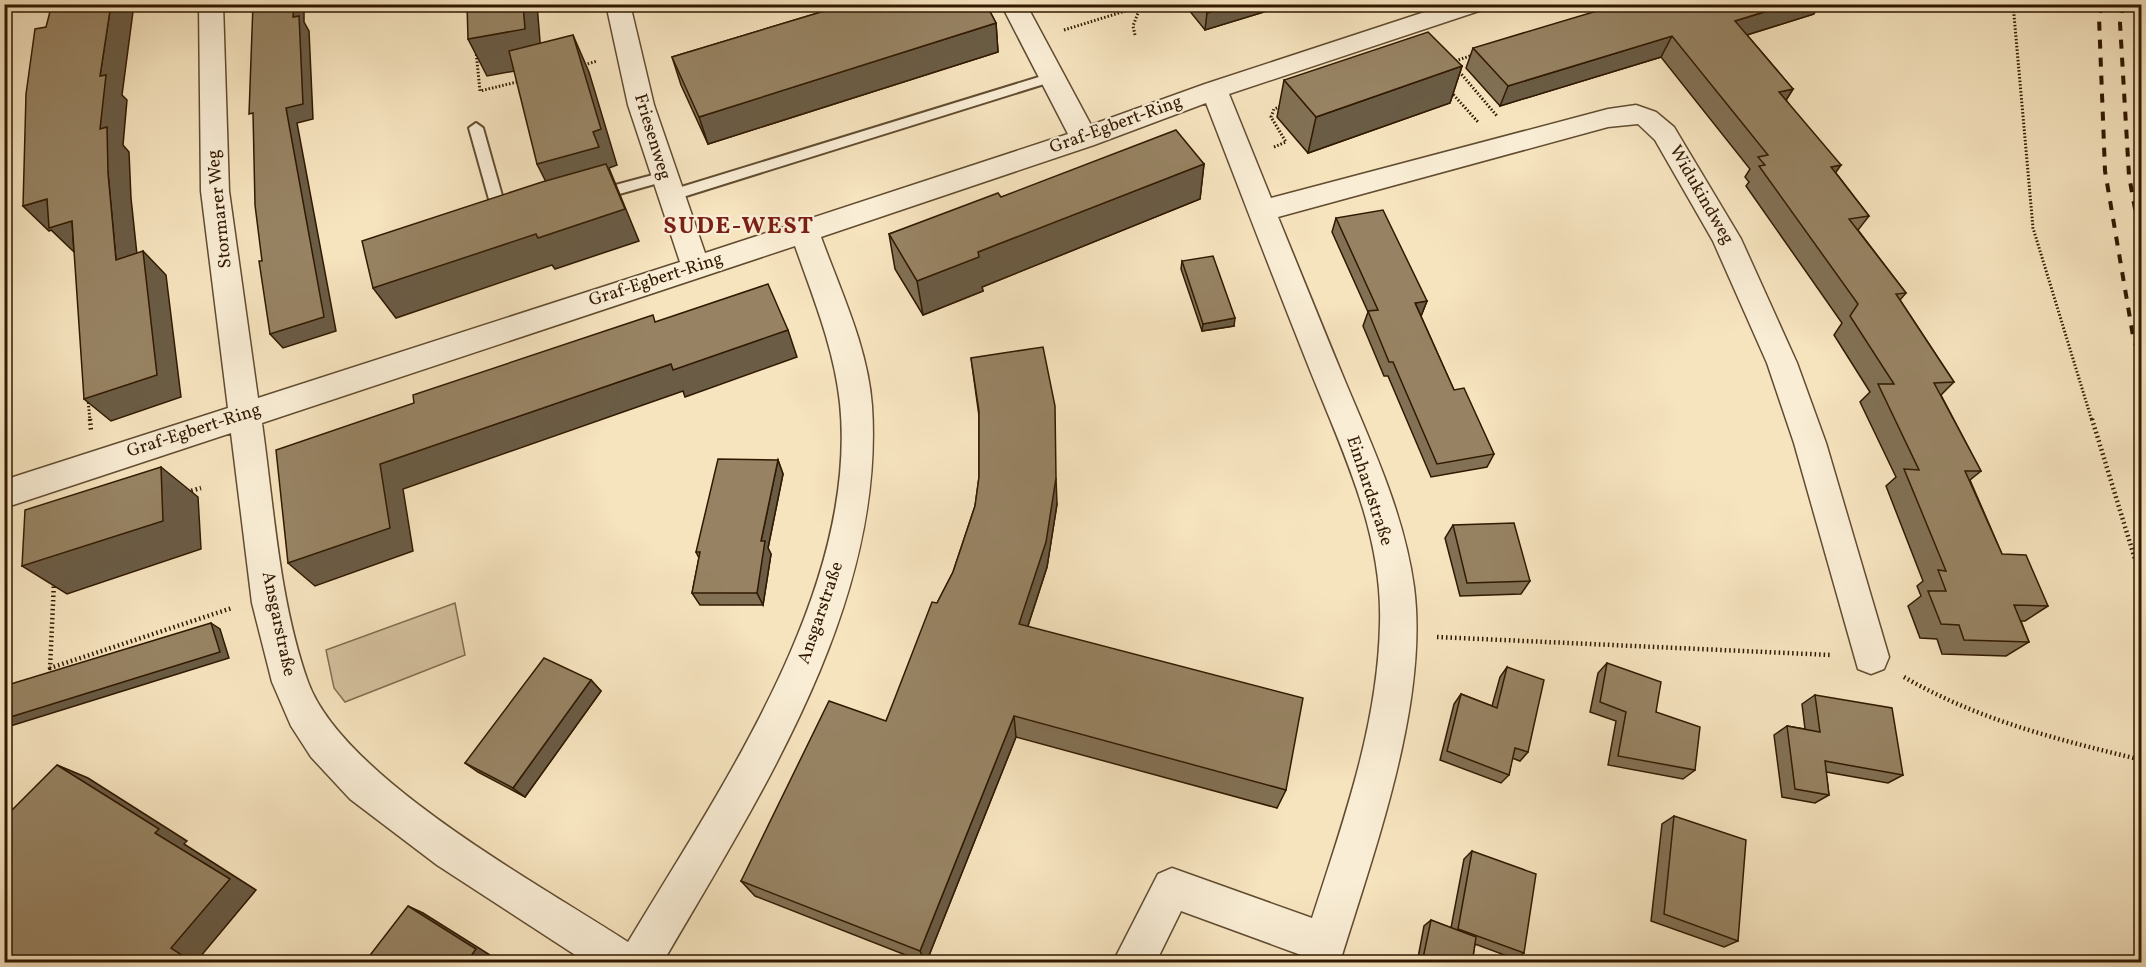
<svg xmlns="http://www.w3.org/2000/svg" width="2146" height="967" font-family="Vollkorn,serif">
	<style>
		.green { fill: #d5c19f; stroke: #836d50; stroke-width: 1.5 }
		.lines { fill: none; stroke-linecap: round; stroke-linejoin: round }
		.service-casing { stroke: #624c30; stroke-width: 4 }
		.minor-casing { stroke: #624c30; stroke-width: 3 }
		.path-far1 { stroke: #311900; stroke-width: 3; stroke-dasharray: 1.5 2; stroke-linecap: butt }
		.path { stroke: #311900; stroke-width: 4.5; stroke-dasharray: 1.5 3; stroke-linecap: butt }
		.service { fill: #f9edd5; fill-rule: evenodd }
		.minor { fill: #f9edd5; fill-rule: evenodd }
		.rail { stroke: #311900; stroke-width: 4; stroke-dasharray: 9 9; stroke-linecap: butt }
		.wall { fill: #827155; stroke: #311900; stroke-width: 1.5 }
		.shaded-wall { fill: #6a5c45; stroke: #311900; stroke-width: 1.5 }
		.building { fill: #978363; stroke: #311900; stroke-width: 1.5 }
		.labels { text-anchor: middle; dominant-baseline: central; stroke-width: 4.5; stroke-linejoin: round; paint-order: stroke }
		.street-label { font-size: 18px; fill: #311900; stroke: #f9edd5 }
		.district-label { font-size: 24px; font-weight: bold; letter-spacing: 1.5px; fill: #7a1f14; stroke: #f9edd5 }
	</style>
	<rect width="100%" height="100%" fill="#f6e4bf"/>
	<filter id="stains"><feTurbulence type="fractalNoise" baseFrequency=".00333" numOctaves="4"/><feColorMatrix values="0 0 0 0 .2 0 0 0 0 .09 0 0 0 0 .02 0 0 0 .5 -.17"/></filter>
	<radialGradient id="worn" r=".72"><stop offset=".6" stop-color="#630" stop-opacity="0"/><stop offset="1" stop-color="#630" stop-opacity=".3"/></radialGradient>
	<!-- green -->
	<polygon class="green" points="455,603 465,655 345,702 334,688 326,650"/>
	<g class="lines">
		<defs>
			<g id="service">
				<polygon points="1052,73 1057,74 1057,80 670,201 663,196 665,192"/>
				<polygon points="476,123 483,128 508,217 501,222 494,217 469,128"/>
				<polygon points="664,172 671,177 669,180 598,200 591,195 593,191"/>
			</g>
			<path id="minor" d="M199,4H223L229,191L258,398L680,262L628,105L606,4H630L654,105L705,253L1068,134L1001,4H1026L1091,125L1205,84L1449,4H1488L1485,9L1229,94L1271,198L1608,109L1636,105L1656,112L1674,127L1741,239L1797,363L1826,443L1889,657L1884,669L1871,674L1858,669L1794,443L1767,363L1713,241L1655,140L1638,124L1608,127L1278,217C1300,271 1322,326 1345,381C1373,448 1404,514 1414,587C1429,703 1374,851 1340,962H1298L1301,955L1181,911L1156,962H1113L1158,874L1172,868L1312,918C1343,822 1378,725 1380,624C1383,530 1339,444 1306,360C1272,275 1239,188 1206,103L1094,145L821,237C841,292 868,348 872,406C885,606 759,797 663,962H586L437,865L350,799L311,757L291,726L272,682L252,603L231,433L4,508V480L228,408L201,191ZM795,246C813,297 834,348 840,403C859,589 720,789 628,942C542,886 343,778 308,682C279,600 274,508 262,423Z"/>
		</defs>
		<!-- service casing -->
		<use href="#service" class="service-casing"/>
		<!-- minor casing -->
		<use href="#minor" class="minor-casing"/>
		<!-- path-far1 -->
		<g class="path-far1">
			<polyline points="2013,4 2033,228 2092,421"/>
			<polyline points="1064,30 1148,4"/>
			<polyline points="1135,35 1133,26 1140,8"/>
			<polyline points="476,51 480,91 521,81"/>
			<polyline points="1452,62 1473,55"/>
			<polyline points="581,66 597,61"/>
			<polyline points="1457,69 1497,116"/>
			<polyline points="1451,92 1478,122"/>
			<polyline points="1274,147 1286,142 1271,117 1274,109 1284,105"/>
			<polyline points="88,399 90,421"/>
		</g>
		<!-- path -->
		<g class="path">
			<polyline points="90,419 91,431"/>
			<polyline points="2092,419 2142,582"/>
			<polyline points="187,492 201,488"/>
			<polyline points="54,582 50,668 232,608"/>
			<polyline points="1437,637 1831,655"/>
			<path d="M1904,677C1978,720 2059,740 2142,760"/>
		</g>
		<!-- service -->
		<use href="#service" class="service"/>
		<!-- minor -->
		<use href="#minor" class="minor"/>
		<!-- rail -->
		<g class="rail">
			<polyline points="2102,4 2099,17 2105,171 2133,336 2142,366"/>
			<polyline points="2123,4 2120,23 2129,176 2142,247"/>
		</g>
	</g>
	<!-- wall -->
	<g class="wall">
		<polygon points="829,4 986,4 996,23 998,52 708,144 681,85 672,57 831,9"/>
		<polygon points="1184,4 1265,4 1264,12 1205,30"/>
		<polygon points="1814,14 1747,35 1793,89 1786,100 1836,173 1869,216 1858,230 1906,293 1900,300 1954,382 1941,395 1981,471 1970,480 2002,554 2048,606 2025,621 2021,621 2029,642 2006,656 1942,654 1937,639 1920,638 1908,606 1921,596 1917,586 1923,581 1886,486 1896,477 1860,402 1870,392 1834,335 1842,323 1746,186 1749,182 1745,177 1750,169 1661,57 1500,106 1466,68 1473,48"/>
		<polygon points="1462,66 1450,103 1308,153 1277,117 1284,80"/>
		<polygon points="1204,164 1200,199 982,287 983,291 923,315 895,269 889,234 1001,197"/>
		<polygon points="1336,218 1427,301 1421,316 1454,390 1494,454 1487,467 1431,477 1388,376 1384,376 1363,326 1368,312 1332,232"/>
		<polygon points="1182,261 1234,326 1202,331 1181,269"/>
		<polygon points="971,358 1057,504 1047,567 1028,626 1286,790 1277,808 1016,737 926,963 755,896 741,881 886,721 937,603 953,572 975,506 979,477 979,416"/>
		<polygon points="778,460 783,474 768,548 771,554 763,605 700,605 692,593 699,558 696,552"/>
		<polygon points="1453,525 1530,581 1521,594 1460,596 1445,538"/>
		<polygon points="1607,663 1656,712 1695,770 1683,779 1608,765 1616,721 1590,712 1598,673"/>
		<polygon points="1507,667 1528,752 1520,761 1512,758 1509,775 1501,783 1440,760 1454,704 1461,694 1492,706 1500,677"/>
		<polygon points="591,680 601,691 525,797 478,772 465,763"/>
		<polygon points="1815,695 1903,775 1888,783 1826,772 1829,795 1815,803 1782,797 1774,735 1787,726 1805,729 1802,704"/>
		<polygon points="1674,816 1738,941 1724,947 1651,921 1662,824"/>
		<polygon points="1472,851 1524,953 1515,959 1475,944 1472,963 1417,963 1424,926 1431,920 1451,928 1464,859"/>
	</g>
	<!-- shaded-wall -->
	<g class="shaded-wall">
		<polygon points="111,4 134,4 122,95 127,100 123,145 129,152 131,198 140,283 116,260 108,173 100,129 100,76"/>
		<polygon points="294,4 304,4 304,22 309,31 313,119 297,123 336,331 283,348 270,334"/>
		<polygon points="523,4 537,4 542,66 487,76 468,39"/>
		<polygon points="1236,4 1265,4 1264,12 1205,30 1207,13"/>
		<polygon points="1790,4 1819,4 1814,14 1724,42 1735,21"/>
		<polygon points="996,23 998,52 708,144 699,117"/>
		<polygon points="573,35 589,72 617,165 609,168 639,241 555,269 552,265 396,318 373,288 555,200 537,164 593,132"/>
		<polygon points="1672,36 1661,57 1500,106 1508,86"/>
		<polygon points="1462,66 1450,103 1308,153 1316,117"/>
		<polygon points="1793,89 1780,110 1779,92"/>
		<polygon points="1204,164 1200,199 982,287 983,291 923,315 917,281 978,252"/>
		<polygon points="1841,165 1827,185 1831,167"/>
		<polygon points="47,199 72,221 74,252 51,230 49,231 23,206"/>
		<polygon points="143,251 166,275 181,397 111,421 84,399"/>
		<polygon points="1427,301 1421,316 1415,303"/>
		<polygon points="1235,318 1234,326 1202,331 1203,324"/>
		<polygon points="788,330 797,357 685,397 683,391 403,489 413,551 315,586 288,563 380,464 671,364"/>
		<polygon points="778,460 783,474 768,548 771,554 763,605 757,593 761,541"/>
		<polygon points="161,467 198,497 201,549 67,594 22,566"/>
		<polygon points="1056,478 1057,504 1047,567 1021,647 1019,624"/>
		<polygon points="211,623 220,629 229,658 4,728 4,719"/>
		<polygon points="591,680 601,691 525,797 513,788"/>
		<polygon points="1014,716 1016,737 926,963 920,951"/>
		<polygon points="57,765 88,778 187,841 184,844 256,890 200,957 209,963 182,963 171,948 155,833"/>
		<polygon points="408,906 423,913 490,955 484,963 466,963"/>
	</g>
	<!-- building -->
	<g class="building">
		<polygon points="52,4 111,4 100,76 106,75 100,129 107,127 108,173 116,260 143,251 157,375 84,399 72,221 49,228 47,199 23,206 26,94 35,29 46,27"/>
		<polygon points="253,4 294,4 293,17 299,16 303,104 286,108 324,317 270,334 259,261 262,261 255,205 253,113 249,114"/>
		<polygon points="467,4 523,4 525,29 468,39"/>
		<polygon points="840,4 986,4 996,23 699,117 672,57 841,6"/>
		<polygon points="1200,4 1236,4 1207,13"/>
		<polygon points="1620,4 1790,4 1735,21 1793,89 1779,92 1841,165 1831,167 1869,216 1849,219 1906,293 1896,294 1954,382 1934,383 1981,471 1965,471 2002,554 2026,555 2048,606 2014,605 2029,642 1964,640 1959,625 1941,624 1928,591 1946,591 1938,570 1946,571 1904,469 1919,470 1878,384 1894,384 1850,316 1858,304 1759,166 1765,165 1758,157 1768,155 1672,36 1508,86 1473,48"/>
		<polygon points="1428,32 1462,66 1316,117 1284,80"/>
		<polygon points="573,35 601,129 593,132 599,147 537,164 509,51"/>
		<polygon points="1176,130 1204,164 978,252 979,257 917,281 889,234 998,193 1001,197"/>
		<polygon points="606,164 625,209 538,238 536,234 373,288 362,241 542,182"/>
		<polygon points="1383,210 1427,301 1415,303 1454,390 1464,388 1494,454 1437,464 1393,362 1389,362 1368,311 1378,310 1336,218"/>
		<polygon points="1213,256 1235,318 1203,324 1182,261"/>
		<polygon points="768,284 788,330 673,370 671,364 380,464 390,528 288,563 276,450 414,403 413,395 653,315 655,322"/>
		<polygon points="1043,347 1055,406 1056,478 1046,542 1019,624 1303,698 1286,790 1014,716 920,951 741,881 829,701 886,721 932,602 937,603 953,572 975,506 979,477 979,411 971,358"/>
		<polygon points="718,459 778,460 761,541 765,541 757,593 692,593 700,552 696,552"/>
		<polygon points="161,467 163,521 22,566 25,510"/>
		<polygon points="1514,523 1530,581 1467,583 1453,525"/>
		<polygon points="211,623 220,652 4,719 4,686"/>
		<polygon points="544,658 591,680 513,788 465,763"/>
		<polygon points="1607,663 1661,682 1656,712 1700,727 1695,770 1618,756 1626,712 1600,702"/>
		<polygon points="1507,667 1544,680 1528,752 1515,748 1509,775 1447,751 1461,694 1497,708"/>
		<polygon points="1815,695 1892,708 1903,775 1825,761 1829,795 1795,789 1787,726 1820,732"/>
		<polygon points="57,765 159,829 155,833 230,879 171,948 186,958 182,963 4,963 4,818"/>
		<polygon points="1674,816 1746,840 1738,941 1664,914"/>
		<polygon points="1472,851 1536,874 1524,953 1458,929"/>
		<polygon points="408,906 476,949 466,963 364,963"/>
		<polygon points="1431,920 1476,937 1472,963 1422,963"/>
	</g>
	<g class="labels">
		<!-- street labels -->
		<g class="street-label">
			<text transform="translate(1116 125) rotate(-20)">Graf-Egbert-Ring</text>
			<text transform="translate(652 137) rotate(73)">Friesenweg</text>
			<text transform="translate(1701 195) rotate(60)">Widukindweg</text>
			<text transform="translate(220 209) rotate(-96)">Stormarer Weg</text>
			<text transform="translate(656 280) rotate(-18)">Graf-Egbert-Ring</text>
			<text transform="translate(194 431) rotate(-18)">Graf-Egbert-Ring</text>
			<text transform="translate(1369 491) rotate(72)">Einhardstraße</text>
			<text transform="translate(821 613) rotate(-71)">Ansgarstraße</text>
			<text transform="translate(278 624) rotate(78)">Ansgarstraße</text>
		</g>
		<!-- district labels -->
		<g class="district-label">
			<text x="739" y="227">SUDE-WEST</text>
		</g>
	</g>
	<!-- margin -->
	<rect width="2146" height="967" fill="none" stroke="#f6e4bf" stroke-width="24"/>
	<rect x="6" y="6" width="2134" height="955" fill="none" stroke="#311900" stroke-width="3"/>
	<rect x="12" y="12" width="2122" height="943" fill="none" stroke="#311900" stroke-width="1.5"/>
	<rect width="100%" height="100%" filter="url(#stains)"/>
	<rect width="100%" height="100%" fill="url(#worn)"/>
</svg>
